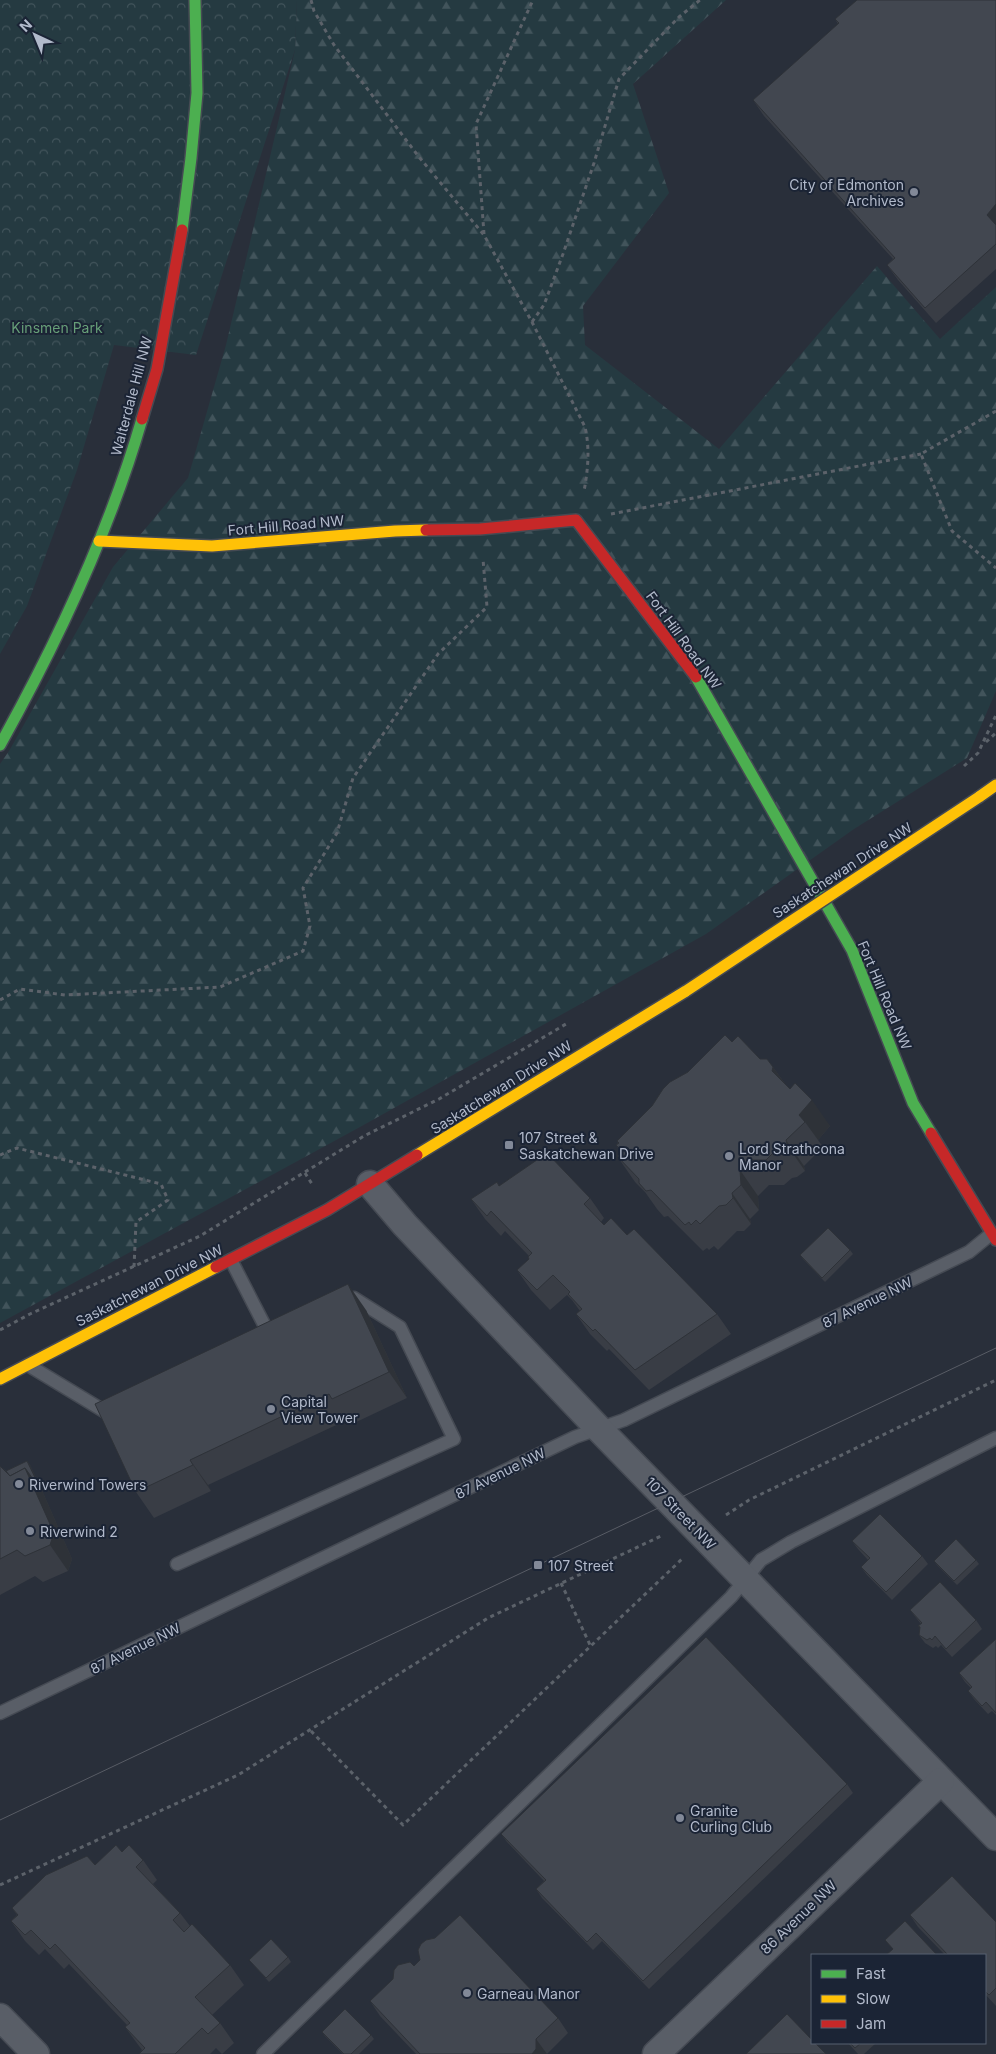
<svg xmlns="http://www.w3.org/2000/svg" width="996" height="2054" font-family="Inter,sans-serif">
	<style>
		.forest { fill: url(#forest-firs) }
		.park { fill: url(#park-crowns) }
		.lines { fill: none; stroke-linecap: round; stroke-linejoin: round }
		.lane-casing { stroke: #454a53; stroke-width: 15 }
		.street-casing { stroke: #454a53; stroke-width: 29 }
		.fast-casing { stroke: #454a53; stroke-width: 14 }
		.slow-casing { stroke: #454a53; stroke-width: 14 }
		.jam-casing { stroke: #454a53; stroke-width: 14 }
		.path { stroke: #5c626a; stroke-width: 3; stroke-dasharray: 4 4; stroke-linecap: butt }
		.lane { stroke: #595e67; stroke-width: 12 }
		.street { stroke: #595e67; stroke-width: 26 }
		.fast { stroke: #4caf50; stroke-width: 11 }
		.slow { stroke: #ffc107; stroke-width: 11 }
		.jam { stroke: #c62828; stroke-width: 11 }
		.tram { stroke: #585c65; stroke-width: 1 }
		.slow-bridge-casing { stroke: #454a53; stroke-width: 14; stroke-linecap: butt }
		.slow-bridge { stroke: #ffc107; stroke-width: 11 }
		.wall { fill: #393d45 }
		.shaded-wall { fill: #2e3238 }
		.building { fill: #424750; stroke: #2e3238 }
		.poi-dot { fill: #828998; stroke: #1b2435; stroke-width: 2 }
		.labels { text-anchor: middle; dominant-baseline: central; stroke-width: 4; stroke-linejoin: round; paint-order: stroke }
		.poi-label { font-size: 14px; fill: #b2bacb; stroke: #1b2435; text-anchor: start }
		.park-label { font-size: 14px; fill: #679f78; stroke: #1b2435 }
		.street-label { font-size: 14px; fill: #b2bacb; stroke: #1b2435 }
	</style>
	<defs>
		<pattern id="forest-firs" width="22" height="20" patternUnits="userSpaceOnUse" patternTransform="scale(1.25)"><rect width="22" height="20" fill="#253a41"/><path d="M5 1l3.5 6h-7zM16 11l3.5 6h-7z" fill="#42545b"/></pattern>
		<pattern id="park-crowns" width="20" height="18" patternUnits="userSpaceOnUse" patternTransform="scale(1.25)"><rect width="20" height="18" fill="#253a41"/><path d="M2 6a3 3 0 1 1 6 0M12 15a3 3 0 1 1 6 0" fill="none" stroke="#42545b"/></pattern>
	</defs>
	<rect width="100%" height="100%" fill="#292f3a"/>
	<!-- forest -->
	<polygon class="forest" points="297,0 726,0 633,84 669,193 583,306 585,345 719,449 877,266 940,339 996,287 996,691 967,758 854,829 706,934 360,1127 0,1323 0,764 9,751 113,567 188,478 226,345 295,50"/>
	<!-- park -->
	<polygon class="park" points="0,0 297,0 295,50 196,355 114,345 77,470 27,606 0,654"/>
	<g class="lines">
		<defs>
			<g id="lane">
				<polyline points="231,1260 271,1338"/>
				<polyline points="28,1365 109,1414"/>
				<polyline points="177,1564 454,1439 400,1327 354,1298 347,1302"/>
				<polyline points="0,1713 575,1437 624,1420 969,1252 991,1234"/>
				<polyline points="263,2054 731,1597 761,1560 791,1542 996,1438"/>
			</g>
			<g id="street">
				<polyline points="370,1184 405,1225 599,1429 996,1837"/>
				<polyline points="0,2017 36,2054"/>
				<polyline points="656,2054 941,1781"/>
			</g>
			<g id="fast">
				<polyline points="182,230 191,158 197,93 195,0"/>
				<polyline points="696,677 852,950 913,1103 931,1133"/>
				<path d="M0,745C58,641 109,533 142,419"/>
			</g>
			<g id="slow">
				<polyline points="99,541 212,546 395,531 426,530"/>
				<polyline points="979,797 996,785"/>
				<polyline points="417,1155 686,991"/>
				<polyline points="0,1379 216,1267"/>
			</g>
			<g id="jam">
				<polyline points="142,419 157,369 182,230"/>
				<polyline points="426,530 480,529 576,520 696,677"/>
				<polyline points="931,1133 996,1240"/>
				<polyline points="216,1267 327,1210 417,1155"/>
			</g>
		</defs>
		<!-- lane casing -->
		<use href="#lane" class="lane-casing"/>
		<!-- street casing -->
		<use href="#street" class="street-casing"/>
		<!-- fast casing -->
		<use href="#fast" class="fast-casing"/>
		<!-- slow casing -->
		<use href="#slow" class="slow-casing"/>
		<!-- jam casing -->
		<use href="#jam" class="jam-casing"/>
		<!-- path -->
		<g class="path">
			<path d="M311,0L314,11L334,45L419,157L484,235L532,322L585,427C590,448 588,470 584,491"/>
			<polyline points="484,234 476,124 533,0"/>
			<polyline points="532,322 544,305 563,254 594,163 619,79 679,17 700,0"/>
			<polyline points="996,411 921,454 952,531 996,568"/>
			<polyline points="611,514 921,454"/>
			<polyline points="986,742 996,733"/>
			<polyline points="964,766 978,753 996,715"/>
			<polyline points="0,1000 20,989 65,995 220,987 303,951 310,926 303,888 337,833 353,778 438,654 487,607 483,559"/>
			<polyline points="0,1155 17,1148 161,1184 168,1200 136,1222 134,1267"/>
			<polyline points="305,1173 312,1184"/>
			<polyline points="0,1330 30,1314 200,1236 364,1136 439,1099 566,1024"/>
			<polyline points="726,1515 749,1500 996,1380"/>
			<polyline points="561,1583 591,1647"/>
			<polyline points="311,1731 403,1825 682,1559"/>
			<polyline points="0,1885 238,1775 488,1618 661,1536"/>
		</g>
		<!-- lane -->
		<use href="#lane" class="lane"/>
		<!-- street -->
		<use href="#street" class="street"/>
		<!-- fast -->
		<use href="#fast" class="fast"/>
		<!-- slow -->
		<use href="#slow" class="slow"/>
		<!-- jam -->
		<use href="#jam" class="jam"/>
		<!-- tram -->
		<polyline class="tram" points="0,1820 996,1348"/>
		<defs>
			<polyline id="slow-bridge" points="686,991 979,797"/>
		</defs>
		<!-- slow-bridge casing -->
		<use href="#slow-bridge" class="slow-bridge-casing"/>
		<!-- slow-bridge -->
		<use href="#slow-bridge" class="slow-bridge"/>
	</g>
	<!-- wall -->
	<g class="wall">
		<polygon points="996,0 996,269 936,323 898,280 887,265 893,259 764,116 753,100 838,24 835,19"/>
		<polygon points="732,1042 773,1067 786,1085 830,1126 818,1140 823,1147 804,1166 805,1171 797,1177 792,1178 784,1185 769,1185 758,1196 759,1210 750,1219 751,1224 744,1231 737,1231 718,1250 714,1246 709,1250 707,1248 703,1251 668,1216 664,1217 657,1209 645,1192 635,1182 617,1156 621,1152 616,1145 618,1143 617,1141"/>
		<polygon points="500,1186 590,1198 604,1218 601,1222 604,1225 627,1235 717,1314 731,1334 649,1390 609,1349 607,1351 590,1334 576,1314 580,1311 572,1300 567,1295 550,1310 531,1290 517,1270 529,1259 529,1256 505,1231 501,1236 485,1219 471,1199"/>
		<polygon points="850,1250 853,1254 825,1282 803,1259 800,1255"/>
		<polygon points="366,1310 407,1398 350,1425 347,1420 208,1485 211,1491 154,1518 136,1492"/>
		<polygon points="27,1461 30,1465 44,1495 72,1559 68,1571 43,1582 35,1576 0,1595 0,1466 6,1471"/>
		<polygon points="852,1541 922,1556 928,1564 892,1600 867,1575 861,1567 868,1560 858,1549"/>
		<polygon points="976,1560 979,1564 957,1585 937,1565 934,1561"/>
		<polygon points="910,1610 976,1620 982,1629 952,1657 941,1645 938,1648 936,1646 933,1648 925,1643 919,1635 921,1624"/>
		<polygon points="996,1639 996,1715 992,1711 988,1714 974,1699 968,1691 971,1688 965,1682 959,1673"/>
		<polygon points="847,1784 853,1793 649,1989 602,1941 593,1950 542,1898 536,1889 544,1881 507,1842 501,1834"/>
		<polygon points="122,1852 143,1860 157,1880 153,1884 180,1913 190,1926 230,1965 244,1985 212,2015 220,2023 234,2043 222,2054 216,2048 210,2054 139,2054 142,2050 125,2027 127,2025 69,1964 64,1969 45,1949 39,1955 25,1941 11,1921 17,1915 12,1908"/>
		<polygon points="910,1915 996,1922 996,2006 985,1994 985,1955 945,1955 918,1927"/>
		<polygon points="288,1957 291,1962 269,1982 249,1960"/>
		<polygon points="370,2001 558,2018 568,2033 547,2054 416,2054 380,2016"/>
		<polygon points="322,2032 371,2035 374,2039 359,2054 343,2054 325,2036"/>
		<polygon points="848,2043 876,2043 864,2054 858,2054"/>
	</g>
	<!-- shaded-wall -->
	<g class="shaded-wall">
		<polygon points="996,204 996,228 987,215"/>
		<polygon points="773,1067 791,1092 772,1071"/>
		<polygon points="812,1100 830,1126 818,1140 805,1122 799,1115"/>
		<polygon points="786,1140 804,1166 805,1171 787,1145"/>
		<polygon points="740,1170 758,1196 759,1210 741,1185"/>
		<polygon points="732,1193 750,1219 751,1224 733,1198"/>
		<polygon points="348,1284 366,1310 407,1398 389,1372"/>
		<polygon points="190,1460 208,1485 211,1491 193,1465"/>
		<polygon points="27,1461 30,1465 44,1495 72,1559 68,1571 50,1545 25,1468"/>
		<polygon points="536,2039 547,2054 532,2054"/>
	</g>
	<!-- building -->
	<g class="building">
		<polygon points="857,0 996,0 996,204 987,215 996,225 996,244 925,308 887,265 895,258 753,100 839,23 835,19"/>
		<polygon points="725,1035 732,1042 738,1036 760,1059 767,1059 773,1067 772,1071 790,1089 795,1083 812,1100 799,1115 805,1122 786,1140 787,1145 779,1152 774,1152 766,1160 751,1160 740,1170 741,1185 732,1193 733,1198 726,1205 719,1206 700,1224 696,1220 691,1225 689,1222 685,1225 651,1190 646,1191 639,1183 639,1179 617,1156 622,1151 616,1145 619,1143 617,1141 652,1106 663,1089 670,1082 688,1072"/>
		<polygon points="547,1153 590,1198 584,1204 604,1225 611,1218 627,1235 634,1229 717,1314 635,1370 595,1329 593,1331 576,1314 582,1309 568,1294 570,1292 553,1275 537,1290 517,1270 529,1259 528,1257 532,1253 491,1211 487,1216 471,1199 497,1182 499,1186"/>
		<polygon points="828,1228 850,1250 822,1278 800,1255"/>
		<polygon points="348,1284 389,1372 332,1399 329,1394 190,1460 193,1465 136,1492 95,1404"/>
		<polygon points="27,1461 41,1490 25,1468 10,1476 6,1471"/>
		<polygon points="0,1466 10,1476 25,1468 54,1533 50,1545 25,1556 17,1550 0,1559"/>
		<polygon points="880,1514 922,1556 886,1592 861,1567 870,1558 852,1541"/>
		<polygon points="956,1539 976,1560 954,1581 934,1561"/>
		<polygon points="940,1582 976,1620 946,1649 935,1636 932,1640 930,1638 927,1640 919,1635 920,1627 918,1626 922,1623 910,1610"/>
		<polygon points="706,1637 847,1784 643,1981 596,1933 587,1942 536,1889 546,1880 501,1834"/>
		<polygon points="996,1639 996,1713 986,1702 982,1706 968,1691 972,1687 959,1673"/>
		<polygon points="116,1845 122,1852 129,1845 143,1860 136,1867 180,1913 173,1920 184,1932 192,1924 230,1965 195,1997 220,2023 208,2034 202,2028 175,2054 139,2054 145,2048 125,2027 130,2023 55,1944 50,1949 31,1930 25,1935 11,1921 18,1915 12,1908 46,1875 87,1856 95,1865"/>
		<polygon points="952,1876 996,1922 996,1988 989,1995 985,1991 985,1955 948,1955 910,1915"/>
		<polygon points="460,1915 558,2018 536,2039 536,2049 532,2054 420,2054 370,2001 393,1979 394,1970 398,1965 410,1962 414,1966 420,1960 418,1950 421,1944 426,1940 435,1938"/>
		<polygon points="905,1921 937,1955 886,1955 893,1949 885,1940"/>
		<polygon points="271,1939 288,1957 266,1978 249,1960"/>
		<polygon points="345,2009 371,2035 351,2054 344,2054 322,2032"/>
		<polygon points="787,2014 812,2040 812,2043 815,2043 826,2054 746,2054"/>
		<polygon points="850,2043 861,2043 855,2048"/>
	</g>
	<!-- markers -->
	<g class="poi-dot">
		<circle cx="914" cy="192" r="5"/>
		<rect x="504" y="1140" width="10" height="10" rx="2.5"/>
		<circle cx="729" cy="1156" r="5"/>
		<circle cx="271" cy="1409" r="5"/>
		<circle cx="19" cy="1484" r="5"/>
		<circle cx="30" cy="1531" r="5"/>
		<rect x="533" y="1560" width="10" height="10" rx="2.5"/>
		<circle cx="680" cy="1818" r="5"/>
		<circle cx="467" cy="1993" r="5"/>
	</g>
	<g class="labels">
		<!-- poi labels -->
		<g class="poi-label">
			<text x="904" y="184" text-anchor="end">City of Edmonton<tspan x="904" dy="16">Archives</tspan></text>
			<text x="519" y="1137">107 Street &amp;<tspan x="519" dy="16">Saskatchewan Drive</tspan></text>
			<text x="739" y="1148">Lord Strathcona<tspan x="739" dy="16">Manor</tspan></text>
			<text x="281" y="1401">Capital<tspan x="281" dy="16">View Tower</tspan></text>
			<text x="29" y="1484">Riverwind Towers</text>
			<text x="40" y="1531">Riverwind 2</text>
			<text x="548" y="1565">107 Street</text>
			<text x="690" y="1810">Granite<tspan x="690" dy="16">Curling Club</tspan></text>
			<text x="477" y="1993">Garneau Manor</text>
		</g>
		<!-- park labels -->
		<g class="park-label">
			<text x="57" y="327">Kinsmen Park</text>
		</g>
		<!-- street labels -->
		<g class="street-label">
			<text transform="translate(131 396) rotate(-75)">Walterdale Hill NW</text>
			<text transform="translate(286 525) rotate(-5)">Fort Hill Road NW</text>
			<text transform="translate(684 640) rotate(54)">Fort Hill Road NW</text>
			<text transform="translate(842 870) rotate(-33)">Saskatchewan Drive NW</text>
			<text transform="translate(885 995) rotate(67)">Fort Hill Road NW</text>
			<text transform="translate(501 1087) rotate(-32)">Saskatchewan Drive NW</text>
			<text transform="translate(149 1285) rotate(-27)">Saskatchewan Drive NW</text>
			<text transform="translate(867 1302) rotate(-26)">87 Avenue NW</text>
			<text transform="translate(500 1473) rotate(-26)">87 Avenue NW</text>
			<text transform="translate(681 1513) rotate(46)">107 Street NW</text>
			<text transform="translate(135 1648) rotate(-26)">87 Avenue NW</text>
			<text transform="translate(798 1917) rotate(-44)">86 Avenue NW</text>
		</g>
	</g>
	<!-- legend -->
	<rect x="811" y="1954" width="175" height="90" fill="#1b2435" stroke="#576071"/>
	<rect x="821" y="1970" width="25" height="8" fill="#4caf50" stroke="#576071"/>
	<text x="856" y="1979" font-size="15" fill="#b2bacb">Fast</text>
	<rect x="821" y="1995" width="25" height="8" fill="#ffc107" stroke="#576071"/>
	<text x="856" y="2004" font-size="15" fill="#b2bacb">Slow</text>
	<rect x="821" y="2020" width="25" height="8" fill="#c62828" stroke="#576071"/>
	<text x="856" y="2029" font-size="15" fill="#b2bacb">Jam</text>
	<!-- north arrow -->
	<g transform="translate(35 35) rotate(316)" stroke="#1b2435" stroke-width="4" paint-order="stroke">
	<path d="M0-4L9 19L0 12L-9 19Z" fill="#b2bacb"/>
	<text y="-8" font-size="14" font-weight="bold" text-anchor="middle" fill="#b2bacb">N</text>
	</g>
</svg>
